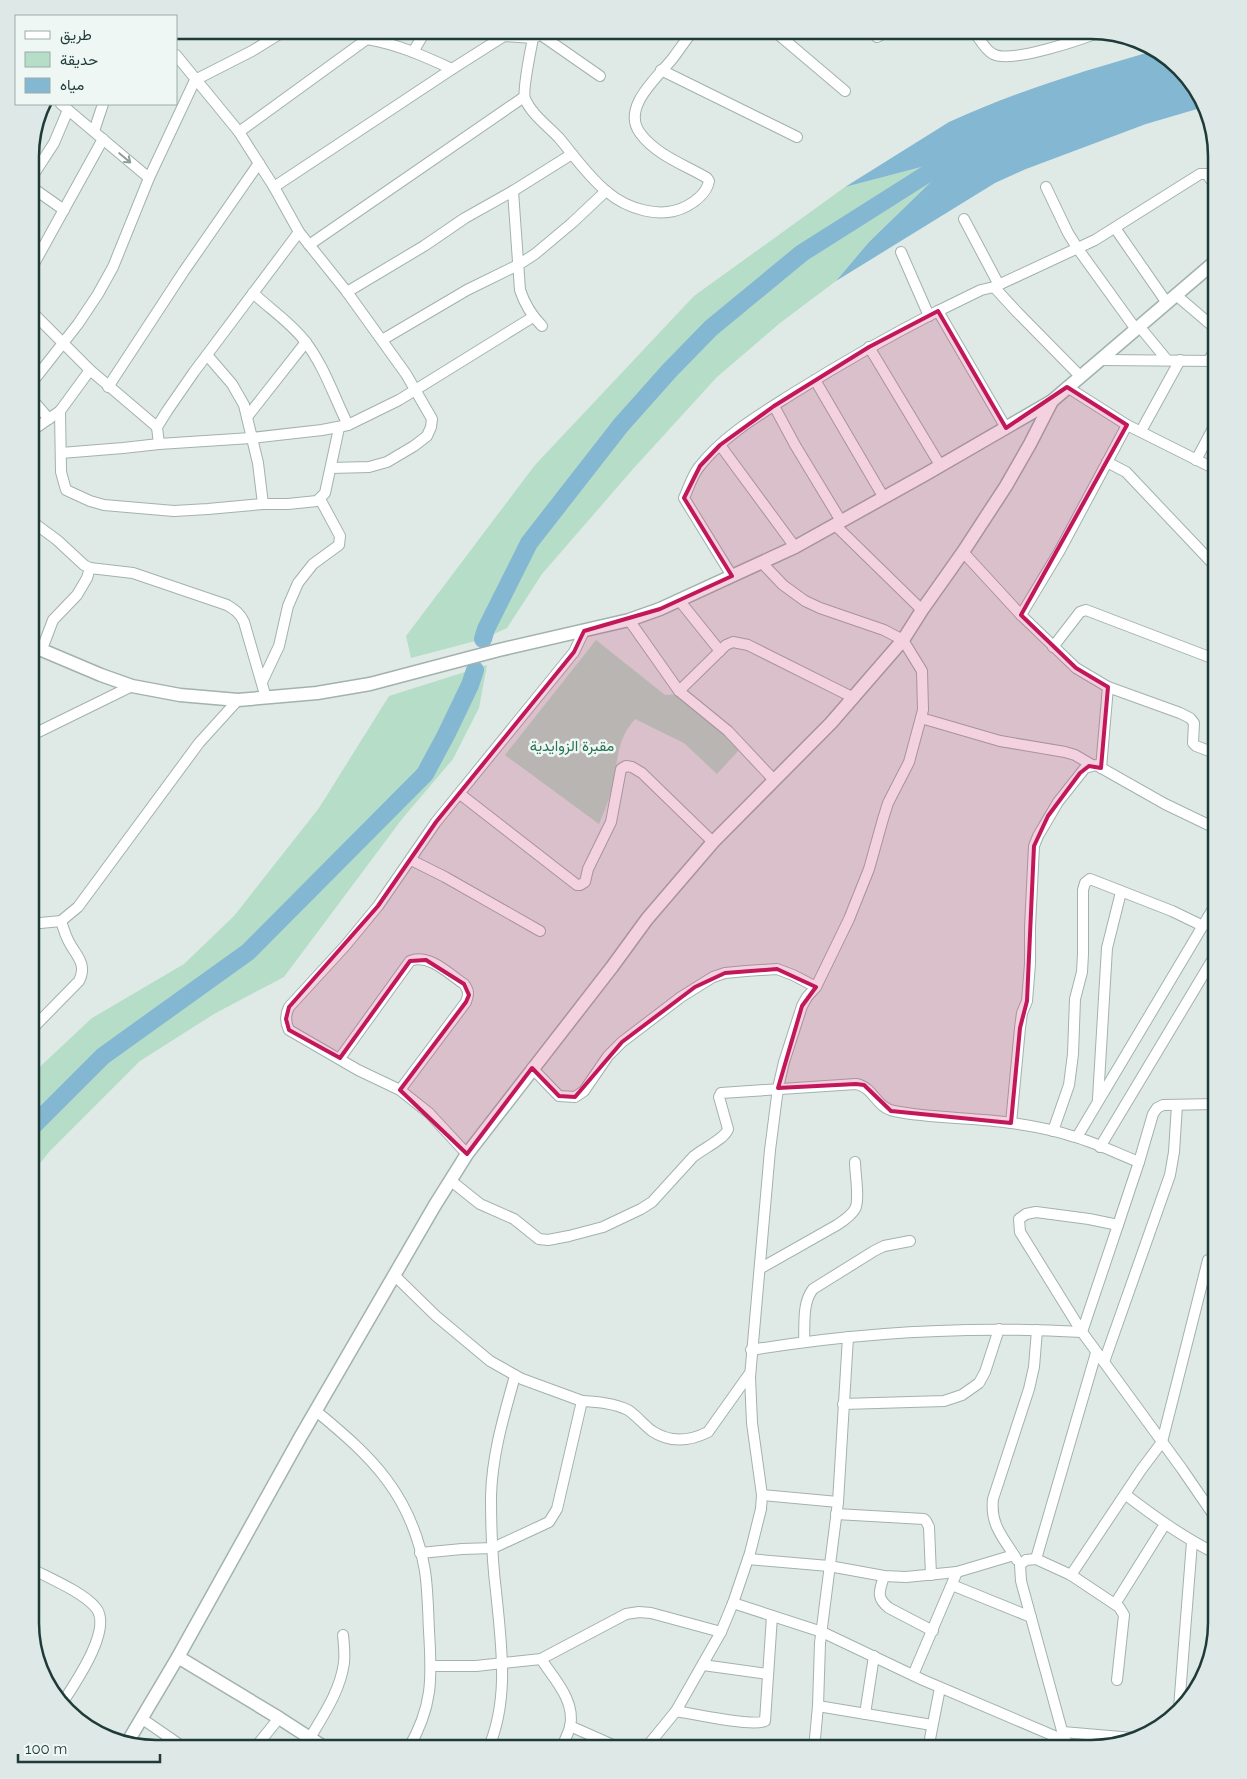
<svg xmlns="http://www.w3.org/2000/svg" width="1247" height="1779" font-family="Raleway,Vazirmatn,sans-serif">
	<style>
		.green { fill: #b6ddc8 }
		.water { fill: #84b7d2 }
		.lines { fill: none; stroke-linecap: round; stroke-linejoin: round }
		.river { stroke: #84b7d2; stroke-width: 18 }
		.minor-casing { stroke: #a2b2af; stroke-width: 12 }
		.tertiary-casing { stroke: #a2b2af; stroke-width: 15 }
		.minor { stroke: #fff; stroke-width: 10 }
		.tertiary { stroke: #fff; stroke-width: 12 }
		.oneway { stroke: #8f9d9c }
		.marked { fill: #c2185b; fill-opacity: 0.2; stroke: #c2185b; stroke-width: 4; stroke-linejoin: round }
		.labels { text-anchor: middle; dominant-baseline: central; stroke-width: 5; stroke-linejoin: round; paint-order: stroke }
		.park-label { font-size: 15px; fill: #297253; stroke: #eff7f5 }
		.rim { fill: none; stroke: #1f3b38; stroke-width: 2.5 }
	</style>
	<rect width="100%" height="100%" fill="#dfeae7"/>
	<!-- green -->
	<g class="green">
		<polygon points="948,160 936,177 869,242 836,281 780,323 717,377 633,469 542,574 507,628 483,639 411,658 406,636 535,465 694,296 845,187"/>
		<path d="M596,640L665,695L679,694L717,724L739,750L717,774L684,743L635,719C618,738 618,756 614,780C611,795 605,810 599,824L505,755Z"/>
		<polygon points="487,665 479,708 453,759 402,819 284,977 214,1014 140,1061 49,1152 30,1176 30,1076 92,1018 184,964 234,916 319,808 389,696"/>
	</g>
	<!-- water -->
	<path class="water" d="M1157,50L1200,93L1204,107L1146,124L1026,169L995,183L836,281L869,242L936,177L948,160L845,187L949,122C1016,91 1087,70 1157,50Z"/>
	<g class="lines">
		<!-- river -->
		<g class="river">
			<polyline points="483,639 486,629 529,543 621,425 670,370 711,328 802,253 968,148"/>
			<polyline points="30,1129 103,1056 248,952 425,774 446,735 470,685 475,670"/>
		</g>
		<defs>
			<g id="minor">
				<polyline points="498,30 504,36 533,38 552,30"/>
				<polyline points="773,30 845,91"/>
				<path d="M973,30C979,38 985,50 993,54C1011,64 1082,39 1103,31"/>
				<polyline points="541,35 600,76"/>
				<polyline points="877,37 891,30"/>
				<path d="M533,38C531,49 522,90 525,99C532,115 548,126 560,139C574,156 588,176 606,191C627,209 661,220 687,206C696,201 707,192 709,181L707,178C685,165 656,155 640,133C621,107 658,77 673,58C680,49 686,39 694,30"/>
				<polyline points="413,52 426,30"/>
				<polyline points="176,55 239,132 274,187 299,232 347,292 406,374 432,419 431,427 427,436 414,446 387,462 369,467 331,468"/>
				<polyline points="661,70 797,137"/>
				<polyline points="61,104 149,178"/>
				<polyline points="94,131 103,104"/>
				<path d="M239,132L367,39C397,44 424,56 452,69"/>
				<polyline points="30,180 54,143 68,110"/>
				<polyline points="30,186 64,210"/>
				<polyline points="274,187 452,69 504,36"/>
				<polyline points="1046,187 1068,233 1078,249 1135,328"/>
				<path d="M513,191L520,290C525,305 531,315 542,326"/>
				<polyline points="964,219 999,285"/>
				<polyline points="1115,228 1167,303"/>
				<polyline points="309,245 524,97"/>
				<polyline points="901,252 929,316"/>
				<polyline points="30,271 103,139"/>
				<polyline points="994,287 1017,312 1080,376"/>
				<polyline points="347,292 424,246 465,218 513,191 572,154"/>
				<path d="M253,293C270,309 290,322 304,340C324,365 334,397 348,425"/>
				<polyline points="1176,295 1217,330"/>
				<polyline points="30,310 90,370 157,427"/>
				<polyline points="1139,326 1167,360"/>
				<polyline points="382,340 467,290 518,265 535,254 572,223 606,191"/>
				<polyline points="869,347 940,465"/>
				<polyline points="207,355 232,384 244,405 258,463 263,504"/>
				<polyline points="1100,360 1217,361"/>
				<polyline points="1208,361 1217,348"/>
				<polyline points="90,370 60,411 61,472 66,490 90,501 104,505 174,511 208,509 263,504 288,504 317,501 325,493 339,428"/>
				<polyline points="815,380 884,498"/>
				<polyline points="30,385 78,324 98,294 113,267 149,178 195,80 252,51 286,30"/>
				<polyline points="108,387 184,271 259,163"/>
				<polyline points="1067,387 1127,425 1217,470"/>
				<polyline points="30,397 49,419"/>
				<polyline points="774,406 795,445 841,521"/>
				<polyline points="247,417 306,342"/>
				<polyline points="1006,428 938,311 981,290 994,287 1095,240 1200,174 1207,174 1217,189"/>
				<polyline points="1141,431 1180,360"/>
				<polyline points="30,432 60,411"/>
				<polyline points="159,444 157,427 167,411 194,372 299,232"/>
				<polyline points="720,445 795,547"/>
				<polyline points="61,453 123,448 159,444 251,438 322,430 348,425 399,400 533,317"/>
				<polyline points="1196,460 1217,421"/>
				<polyline points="1107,462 1126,472 1217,568"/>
				<path d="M30,520L57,540L84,565L90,568L133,573L227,605C235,610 240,613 244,622L266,698"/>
				<polyline points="835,525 922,610"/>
				<polyline points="963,552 1021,615 1076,668 1108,687 1180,713 1190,718 1194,723 1193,743 1196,746 1217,754"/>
				<path d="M732,576L684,498C689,487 692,476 699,467C723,436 759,415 792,394C840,364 887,337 938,311"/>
				<polyline points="679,600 720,651"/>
				<polyline points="1021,615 1059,552 1127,425"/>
				<polyline points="629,620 679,691 728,731 774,780"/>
				<polyline points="1053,647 1080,612 1086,610 1217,660"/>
				<polyline points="42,649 53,620 77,595 87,578 90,568"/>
				<polyline points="262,682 279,646 288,606 298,583 313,564 339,545 340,536 320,499"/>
				<polyline points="679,691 726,645 733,642 748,645 854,698"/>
				<polyline points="921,718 1000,741 1065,752 1075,755 1092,765"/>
				<polyline points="30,736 132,686"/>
				<polyline points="1101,768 1108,687"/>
				<polyline points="460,794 577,885 580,885 585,882 588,869 611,822 621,769 626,766 632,767 642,773 713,842"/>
				<polyline points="411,860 445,877 540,931"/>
				<polyline points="30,924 61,921 78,907 199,743 238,700"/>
				<path d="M30,1031L79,981C88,963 75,955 68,940C65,934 63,927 61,921"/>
				<path d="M340,1058L410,961C429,953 449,974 464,984C469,991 469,994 466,1002L400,1090"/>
				<polyline points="532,1068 559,1096 575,1097 584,1091 608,1056 622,1042 681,997 713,977 725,973 746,971 777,969 793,975 816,987"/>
				<polyline points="1098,1099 1107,948 1121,892"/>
				<polyline points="1011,1123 1020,1028 1022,1013 1027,1001 1030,964 1030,927 1034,846 1038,836 1058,802 1085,768 1096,765 1165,804 1217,829"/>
				<polyline points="1053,1131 1069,1085 1073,1054 1075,999 1082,972 1083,954 1083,890 1085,883 1090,879 1172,911 1203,926"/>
				<polyline points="1077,1137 1217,902"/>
				<polyline points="1100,1147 1217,952"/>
				<path d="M467,1154L429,1113L400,1090L358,1070L289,1030C285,1022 285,1015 289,1007L345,946L378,906L436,822L574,652L584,631"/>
				<path d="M450,1180L480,1204L514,1219L539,1239L548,1240L569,1236L603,1227L641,1209L652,1202L693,1157C702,1149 725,1139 728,1129L719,1097L721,1093L856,1084C874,1087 876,1108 894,1111C933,1119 973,1117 1012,1123C1033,1126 1055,1130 1075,1137C1097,1143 1118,1154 1139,1162"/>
				<polygon points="1036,1212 1089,1219 1118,1225 1082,1332 1020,1232 1019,1219 1026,1214"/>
				<polyline points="1118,1225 1139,1162 1153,1114 1157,1108 1163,1105 1217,1104"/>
				<path d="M761,1268L837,1225C843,1221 851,1216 855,1209C860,1200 855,1173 855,1162"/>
				<polyline points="394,1275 436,1316 490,1361 522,1379 582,1401 557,1509 549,1522 493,1548 462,1549 420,1553"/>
				<path d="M804,1341C805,1324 802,1303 813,1289L874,1251L884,1246L910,1241"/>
				<path d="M751,1350C859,1332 974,1326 1082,1332L1182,1469L1217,1520"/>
				<polyline points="1104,1362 1170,1175 1174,1152 1177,1105"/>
				<path d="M582,1401C597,1402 614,1403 628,1410C637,1416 644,1425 652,1431C670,1443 690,1441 708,1432L750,1373"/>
				<polyline points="843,1404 944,1401 962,1395 979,1383 985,1372 999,1329"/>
				<path d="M316,1411C372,1457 412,1495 425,1571C428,1591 428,1611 429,1631C432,1678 433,1707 408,1749"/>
				<polyline points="762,1495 838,1502"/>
				<path d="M1126,1495C1155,1517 1184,1538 1217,1554"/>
				<polyline points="836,1514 924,1519 926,1521 929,1527 931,1575"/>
				<polyline points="748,1559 829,1566 884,1576 906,1577 957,1572 1014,1555"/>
				<polyline points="1036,1559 1096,1353"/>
				<path d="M1017,1560C1004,1538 990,1526 993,1499L1029,1389L1034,1367L1037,1330"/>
				<path d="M30,1568C49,1578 83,1592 96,1608C113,1629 75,1683 63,1702"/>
				<polyline points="1071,1575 1141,1470 1162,1442 1208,1260"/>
				<path d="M884,1576C880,1590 875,1597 889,1608L933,1631"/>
				<polyline points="952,1585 1031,1617"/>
				<polyline points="733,1603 822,1632 923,1680 1066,1741"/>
				<polyline points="1115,1604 1165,1524"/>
				<path d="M541,1659C554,1679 576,1701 570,1727C568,1734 564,1742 561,1749"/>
				<polyline points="703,1665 768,1674"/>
				<polyline points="432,1666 476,1666 541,1659 626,1614 639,1612 651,1613 721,1632"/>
				<polyline points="913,1675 957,1572"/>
				<polyline points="818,1706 932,1725"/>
				<polyline points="1179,1708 1192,1542"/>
				<path d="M676,1711C693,1714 753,1727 765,1721L772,1616"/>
				<polyline points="865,1714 874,1656"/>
				<polyline points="141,1718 186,1749"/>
				<polyline points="570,1726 622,1749"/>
				<polyline points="1063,1732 1133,1738"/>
				<path d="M310,1738C324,1714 340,1691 344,1663C345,1654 344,1644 343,1635"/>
				<polyline points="254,1749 279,1718"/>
				<path d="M488,1749C510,1699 501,1643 496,1591C492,1560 491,1527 491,1496C492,1455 504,1415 515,1376"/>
				<polyline points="645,1749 676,1711 721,1632 733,1603 750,1553 761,1509 762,1495 752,1423 750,1377 770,1150 778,1088 784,1062 802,1006 807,997 816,987 849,919 869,869 883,819 888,803 909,762 923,710 922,671 903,640 884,630 820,608 805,601 783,585 762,563"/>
				<polyline points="814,1749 818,1706 820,1643 838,1502 848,1337"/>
				<polyline points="928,1749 940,1688"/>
				<polyline points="1067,1749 1021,1581 1020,1565 1026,1560 1036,1559 1071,1575 1119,1607 1124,1615 1117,1680"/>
			</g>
			<g id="tertiary">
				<polyline points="30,645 101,675 132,686 180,695 238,700 317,693 370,684 499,650 629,620 660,609 795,547 926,474 1052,401 1217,260"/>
				<polyline points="178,1657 279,1718 327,1749"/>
				<polyline points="127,1743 178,1657 301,1436 435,1205 467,1154 612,967 647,919 713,842 831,723 903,640 922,610 963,552 1006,486 1030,444 1052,401"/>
			</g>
		</defs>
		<!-- minor casing -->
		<use href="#minor" class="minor-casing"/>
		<!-- tertiary casing -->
		<use href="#tertiary" class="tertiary-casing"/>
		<!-- minor -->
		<use href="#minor" class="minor"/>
		<!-- tertiary -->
		<use href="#tertiary" class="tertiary"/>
	</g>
	<!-- one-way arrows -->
	<defs><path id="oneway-shaft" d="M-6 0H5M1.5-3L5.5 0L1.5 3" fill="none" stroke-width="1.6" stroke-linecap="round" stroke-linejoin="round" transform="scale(1.25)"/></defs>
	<use class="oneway" href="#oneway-shaft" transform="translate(125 158) rotate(40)"/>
	<!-- marked area -->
	<path class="marked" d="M938,311L1006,428L1067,387L1127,425L1021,615L1076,668L1108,687L1101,768L1089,766L1080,773L1048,816L1034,846L1027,1001L1020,1028L1011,1123L891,1111L864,1085L856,1084L778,1088L802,1006L816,987L777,969L725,973L695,987L622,1042L575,1097L559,1096L532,1068L467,1154L400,1090L466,1002L469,995L464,984L426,960L410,961L340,1058L289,1030L286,1019L289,1007L378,906L436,822L574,652L584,631L660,609L732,576L684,498L700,466L720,445L774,406L869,347Z"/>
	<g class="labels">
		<!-- park labels -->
		<g class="park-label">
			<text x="572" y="746">مقبرة الزوايدية</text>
		</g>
	</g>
	<!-- crop -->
	<path d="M0 0H1247V1779H0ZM156 39H1091A117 117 0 0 1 1208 156V1623A117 117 0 0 1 1091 1740H156A117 117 0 0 1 39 1623V156A117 117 0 0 1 156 39Z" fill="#dee8e6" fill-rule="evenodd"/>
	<path class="rim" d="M156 39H1091A117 117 0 0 1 1208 156V1623A117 117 0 0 1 1091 1740H156A117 117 0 0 1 39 1623V156A117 117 0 0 1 156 39Z"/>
	<!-- legend -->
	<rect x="15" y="15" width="162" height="90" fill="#eff7f5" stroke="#9caca9"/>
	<rect x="25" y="31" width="25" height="8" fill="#ffffff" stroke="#9caca9"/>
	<text x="60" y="40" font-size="15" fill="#1f3b38">طريق</text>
	<rect x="25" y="52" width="25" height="15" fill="#b6ddc8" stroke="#9caca9"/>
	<text x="60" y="65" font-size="15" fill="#1f3b38">حديقة</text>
	<rect x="25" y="78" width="25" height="15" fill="#84b7d2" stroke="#9caca9"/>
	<text x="60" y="90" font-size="15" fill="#1f3b38">مياه</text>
	<!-- scale -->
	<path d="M18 1754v8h142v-8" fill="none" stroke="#1f3b38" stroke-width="2.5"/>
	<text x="25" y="1754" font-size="15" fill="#1f3b38" stroke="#eff7f5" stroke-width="4" paint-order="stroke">100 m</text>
</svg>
